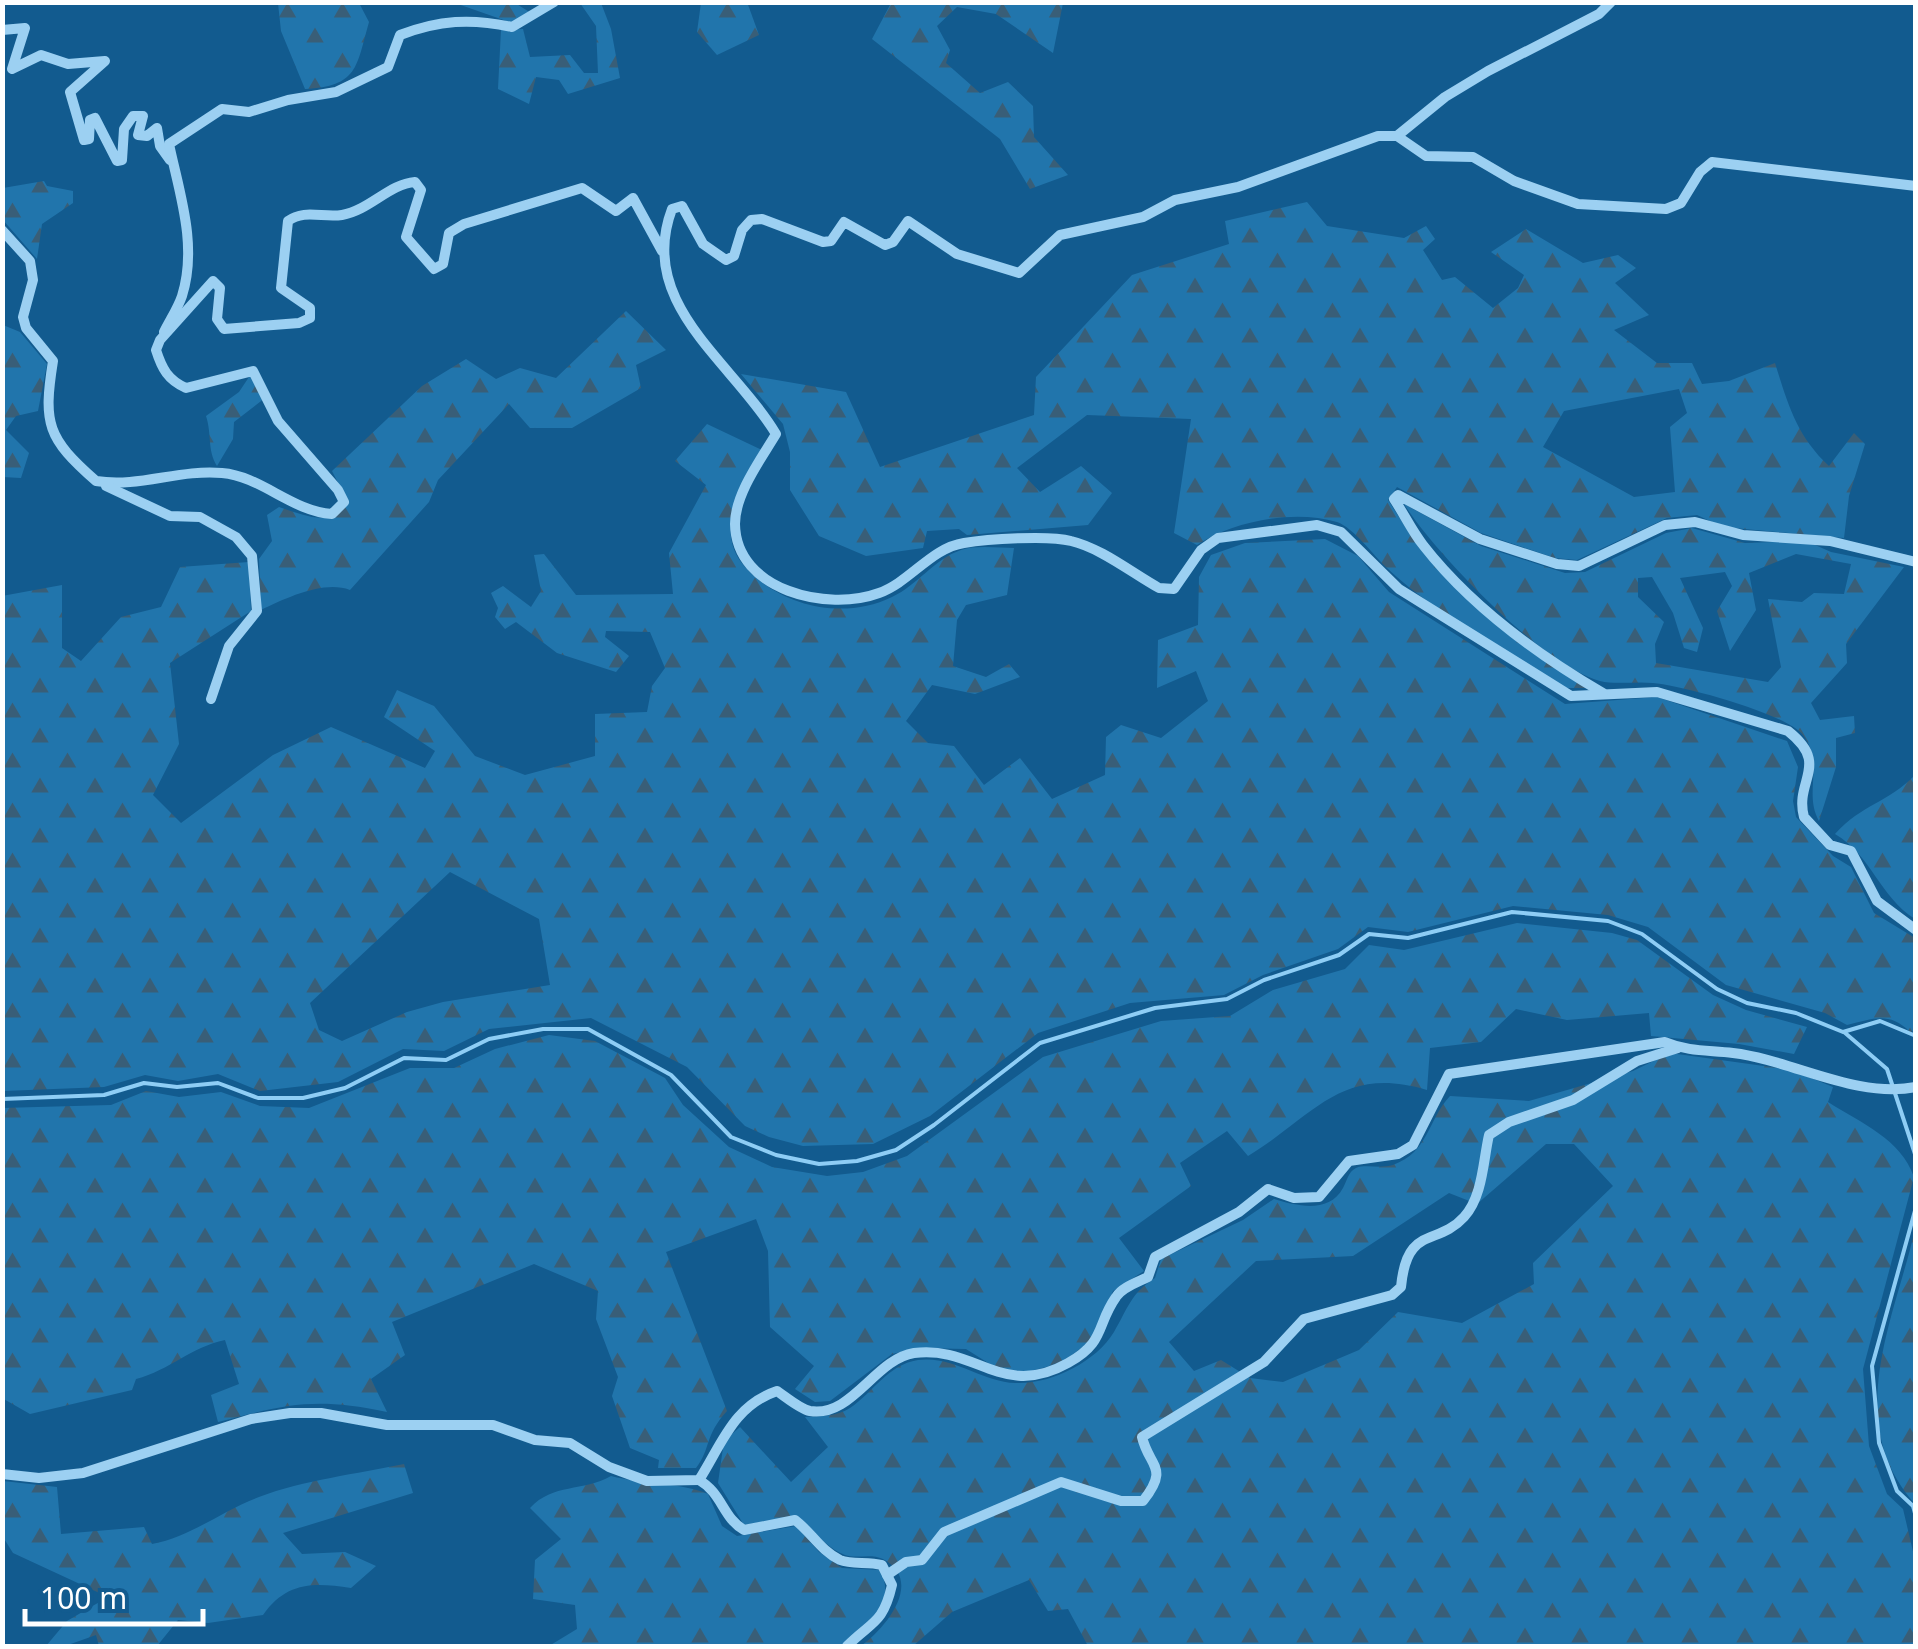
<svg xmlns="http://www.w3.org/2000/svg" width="1918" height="1649" font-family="'Noto Sans',sans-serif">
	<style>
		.forest { fill: url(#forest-firs); fill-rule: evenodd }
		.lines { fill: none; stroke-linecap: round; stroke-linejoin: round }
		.stream { stroke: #8ecdf5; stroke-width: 4 }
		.minor { stroke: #9cd0f2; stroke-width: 10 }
	</style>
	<defs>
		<pattern id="forest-firs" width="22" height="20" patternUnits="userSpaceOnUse" patternTransform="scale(2.5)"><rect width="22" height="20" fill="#2175ac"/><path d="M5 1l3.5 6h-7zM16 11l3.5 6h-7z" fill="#395e77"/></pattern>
	</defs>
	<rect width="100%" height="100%" fill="#125b8f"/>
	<!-- forest -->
	<g class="forest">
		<polygon points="747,2 759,35 717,55 697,32 701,3"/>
		<path d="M278,3H359L369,22C356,68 358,86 305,89L281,31Z"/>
		<polygon points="455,3 515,3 531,13 512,23"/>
		<polygon points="580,3 601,3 611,29 620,78 568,94 559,80 536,77 529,104 498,89 501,30 523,29 530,57 570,55 584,73 598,73 596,26"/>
		<polygon points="891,3 1063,3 1053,53 996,14 957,7 937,26 950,50 946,63 980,93 1008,82 1033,106 1034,137 1068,175 1030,189 1000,139 872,39"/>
		<polygon points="44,181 47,186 73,191 73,203 42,224 37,259 3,220 3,188"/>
		<path d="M1307,202L1327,226L1404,238L1426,226L1435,239L1423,250L1442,280L1455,277L1493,308L1518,288L1524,275L1491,252L1526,229L1583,263L1618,255L1636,268L1615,283L1649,315L1614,330L1657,363H1692L1702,384L1729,381L1775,363C1788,405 1797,436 1829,466L1854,433L1865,444L1849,496L1844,538L1723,527L1697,515L1667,518L1577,560L1555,558L1481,533L1397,487L1388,500L1419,548L1586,688H1564C1506,650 1438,616 1387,568C1373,555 1354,528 1337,522C1294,509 1233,521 1197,545L1174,533L1191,419L1087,415L1017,468L1040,492L1081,466L1112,493L1088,525L967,535L959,529L927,531L923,548L866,556L819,536L790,490V452L783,424L741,374L846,392L880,467L1034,415L1036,377L1132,275L1229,244L1225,221ZM1679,389L1687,413L1670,427L1675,492L1634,497L1543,447L1564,411Z"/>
		<path d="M626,311L666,350L636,365L641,388L572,428H530L509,404L438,480L429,502L350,590C324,580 286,598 261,610L259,559L272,541L267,515L279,507C304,515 333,529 348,502L332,471L422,386L466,359L496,379L520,368L556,378Z"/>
		<polygon points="3,325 20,332 47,364 38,411 16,416 6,430 29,453 21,478 3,477"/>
		<path d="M251,374L265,398L234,422L233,439L217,466C207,450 212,434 206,416L239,392Z"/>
		<path d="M707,424L764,451C742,485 712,532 746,568C781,606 843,621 892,597C918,585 934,559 961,550C976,545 998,548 1014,548L1007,595L966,605L957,620L953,666L986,677L1009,664L1020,677L975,694L932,685L906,721L928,743L954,746L984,785L1020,758L1052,799L1105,775L1106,737L1121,725L1161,738L1208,701L1196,671L1157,688L1158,640L1198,625L1199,577L1211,555L1245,543L1325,539L1358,556L1389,592L1565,704L1657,697L1787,741L1798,767L1793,801L1796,817L1833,856L1851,867L1874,913L1915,938V1031L1910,1032C1889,1011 1873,1019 1847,1025L1825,1013L1726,985L1648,927L1608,915L1513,906L1408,932L1368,927L1338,949L1263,975L1224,995L1130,1003L1038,1033L930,1116L873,1144L803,1146L769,1137L745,1126L687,1067L591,1018L489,1029L444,1051L403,1049L338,1082L260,1091L218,1074L178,1081L145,1075L104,1087L3,1091L2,596L62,585V648L81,661L121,617L161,607L180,567L249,562L251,611L170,663L179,744L153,795L181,823L273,755L331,727L425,768L435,751L384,717L397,690L434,706L475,756L525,775L595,756V714L647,712L652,686L665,668L650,632L606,631L605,637L629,656L616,672L557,653L516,622L505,629L495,617L498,608L491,593L503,586L531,607L541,591L534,555L544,554L576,595L673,594L669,553L706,485L675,461ZM450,872L539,919L550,985L443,1002L407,1012L342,1041L319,1030L310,1003Z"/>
		<path d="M1404,504L1481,546L1565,573L1585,572L1666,533L1692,528L1745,543L1806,541L1831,552L1904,567L1846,644L1847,663L1811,703L1820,720L1854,716L1855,733L1836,738V767L1819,821C1803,793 1825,763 1803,735C1787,714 1681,685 1653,683C1636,681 1616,685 1600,681C1543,666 1435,553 1404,504ZM1796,554L1851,564L1844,594L1814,593L1802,602L1768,599L1781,667L1768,682L1656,663L1655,644L1664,622L1638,597V578L1652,577L1673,613L1684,648L1697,652L1703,628L1680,578L1725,572L1732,586L1717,611L1730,651L1756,610L1749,573Z"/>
		<path d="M1915,775V919C1879,896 1872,856 1835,834C1862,804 1888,803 1915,775Z"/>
		<path d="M1517,923L1612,933L1637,940L1713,995L1746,1010L1807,1027L1794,1054L1739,1044L1651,1036L1649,1013L1567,1020L1516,1009L1481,1042L1430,1048L1427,1090C1341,1064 1314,1116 1248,1156L1227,1131L1180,1163L1191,1186L1119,1238L1144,1271L1113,1291L1092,1340L1065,1360L1046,1367L1019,1374L1001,1371L966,1349L919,1348L892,1354L830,1401L815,1402L795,1389L814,1366L770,1327L768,1251L756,1219L666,1252L727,1411C704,1436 711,1449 696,1468H658L659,1460L630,1448L612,1396L618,1377L596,1319L598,1291L534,1264L392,1322L405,1355L371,1379L387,1412C315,1397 287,1404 218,1422L211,1395L239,1384L225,1340C191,1347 170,1370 136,1379L132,1390L30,1414L2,1398V1108L111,1105L146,1091L179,1097L221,1092L260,1106L309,1108L410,1068H454L495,1049L549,1035L595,1041L665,1078L683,1105L729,1147L772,1167L827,1176L863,1172L907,1156L1043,1057L1161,1021L1230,1016L1273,990L1345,969L1369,945L1404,950Z"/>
		<path d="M1670,1053L1792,1070L1833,1087L1828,1102C1861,1123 1901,1139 1914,1177L1863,1369L1869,1446L1887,1494L1903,1509L1915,1560V1646H1088L1068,1609L1048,1611L1029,1580L952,1612L913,1646H861C885,1629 925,1581 883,1559C871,1553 857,1559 845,1555C826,1548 812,1528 796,1516L744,1525L718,1483L724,1441L740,1427L791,1482L828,1447L805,1417C820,1416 836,1417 850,1408C874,1392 887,1365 918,1360C952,1355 983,1382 1015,1383C1050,1385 1096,1362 1114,1332C1128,1308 1131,1293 1155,1278L1161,1259L1243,1220L1274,1199C1297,1206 1329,1214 1343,1188C1347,1181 1348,1172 1356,1168C1365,1164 1381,1169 1393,1165C1429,1152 1427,1121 1450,1096L1529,1101L1633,1071ZM1546,1144H1574L1613,1186L1533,1263L1534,1284L1462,1323L1398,1312L1359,1350L1283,1382L1250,1378L1221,1360L1194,1371L1169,1342L1256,1261L1353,1256L1449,1193L1477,1204Z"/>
		<path d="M1915,1230L1916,1504H1915C1842,1422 1894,1320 1915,1230Z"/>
		<path d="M404,1464L413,1493L283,1533L302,1554L345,1552L376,1566L351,1588C313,1582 286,1582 263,1615L208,1623L178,1620L157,1646H99L96,1635L65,1646H46L67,1621L108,1597L13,1553L3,1537V1481L57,1487L61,1534L144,1527L152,1544C191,1537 221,1511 259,1497C304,1480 357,1474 404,1464Z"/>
		<path d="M611,1476C641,1484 684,1483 708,1494L722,1526L737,1536L796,1526L819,1552L842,1568L880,1570C898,1605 866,1624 842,1646H549L577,1629L575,1605L533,1599L535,1560L561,1539L530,1508C553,1483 583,1492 611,1476Z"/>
	</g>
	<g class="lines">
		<!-- stream -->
		<g class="stream">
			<polyline points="1844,1032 1887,1069 1916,1157"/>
			<polyline points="2,1099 104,1095 144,1083 177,1087 218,1083 258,1098 303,1098 345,1088 404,1058 446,1060 489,1039 543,1029 588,1029 671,1075 731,1137 776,1155 819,1164 857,1161 896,1150 934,1125 1040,1043 1155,1008 1227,999 1264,980 1339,955 1369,934 1408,938 1512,912 1608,921 1642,934 1717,989 1747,1003 1796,1013 1843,1032 1880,1021 1916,1036"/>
			<polyline points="1916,1207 1872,1366 1879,1443 1897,1491 1913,1506 1916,1517"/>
		</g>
		<!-- minor -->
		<g class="minor">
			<polyline points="2,30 25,28 12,69 41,55 68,64 105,61 70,92 84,140 89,139 90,120 95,118 117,161 122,160 124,129 133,116 143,116 138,135 147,136 157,128 160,146 170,160"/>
			<polyline points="1397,136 1445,97 1488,71 1599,14 1611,2"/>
			<path d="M1916,186L1712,162L1700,172L1681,203L1666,209L1578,204L1514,181L1473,157L1426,156L1397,136H1378L1238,187L1175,200L1143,217L1060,235L1019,273L957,254L908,221L893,242L885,245L844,222L831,241L823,242L762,219L751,220L742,230L734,256L726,260L703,244L682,206L672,209C636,304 733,362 776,434C761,459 735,494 735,524C736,591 828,612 879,593C910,582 931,548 964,543C987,539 1049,535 1071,541C1101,548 1132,573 1159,588L1174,589L1201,550L1218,538L1317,525L1341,532L1399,589L1571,696L1657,692L1788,731C1831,765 1794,780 1804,817L1830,845L1851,851L1877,901L1916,930"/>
			<path d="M2,230L30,261L33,280L23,317L26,328L53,361C43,424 47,438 96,481C139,488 179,469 222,473C261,476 291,511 332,514L344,502L338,490L278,421L253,371L186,388C168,380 162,369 156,350L160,340L213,281L220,288L217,319L224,329L299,323L310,318V308L281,288L288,221C304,209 323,218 342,215C370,210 389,184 415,182L421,190L406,237L434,269L443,264L449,233L464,224L582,188L616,211L633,198L662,251"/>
			<path d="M164,332C170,320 178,308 182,296C198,245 179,192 169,144L222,109L249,112L288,100L336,92L388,67L400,35C439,20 471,18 512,27L554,2"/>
			<polyline points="106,486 170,516 200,517 236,537 252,556 257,611 229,646 211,699"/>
			<path d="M1603,693C1538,655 1469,604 1423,545C1412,531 1404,514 1394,499L1398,495L1480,539L1557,564L1579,566L1665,525L1695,522L1743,535L1830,541L1916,562"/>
			<path d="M2,1474L39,1478L83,1473L251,1419L290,1413H321L387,1425H493L535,1440L570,1443L609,1467L647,1481L699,1480C722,1444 733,1406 777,1391C786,1397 800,1409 810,1411C852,1418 875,1359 914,1353C976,1345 1002,1400 1068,1363C1106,1342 1096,1325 1116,1297C1122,1287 1138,1282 1148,1277L1155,1257L1239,1212L1268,1189L1294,1198L1319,1197L1349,1161L1398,1154L1413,1145L1449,1074L1665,1042C1689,1052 1708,1050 1733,1053C1792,1060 1856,1099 1916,1087"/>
			<path d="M699,1480C722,1493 723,1518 744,1530L795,1520C811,1532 821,1551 840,1560C852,1565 868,1561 882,1565L892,1585C883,1624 872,1621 847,1646"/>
			<path d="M887,1575L906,1562L922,1560L944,1532L1061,1482L1121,1501H1143C1170,1467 1149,1467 1142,1437L1264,1362L1304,1319L1392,1295L1401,1287C1407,1224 1437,1247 1464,1217C1483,1196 1483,1161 1489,1135L1509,1122L1573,1100L1637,1061L1678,1048"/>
		</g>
	</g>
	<!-- border -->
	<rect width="1918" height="1649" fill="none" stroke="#ffffff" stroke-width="10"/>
	<!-- scale -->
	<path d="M25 1609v15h178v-15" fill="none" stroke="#ffffff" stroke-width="5"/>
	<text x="40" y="1609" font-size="30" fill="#ffffff" stroke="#125b8f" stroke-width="8" paint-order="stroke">100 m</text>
</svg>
